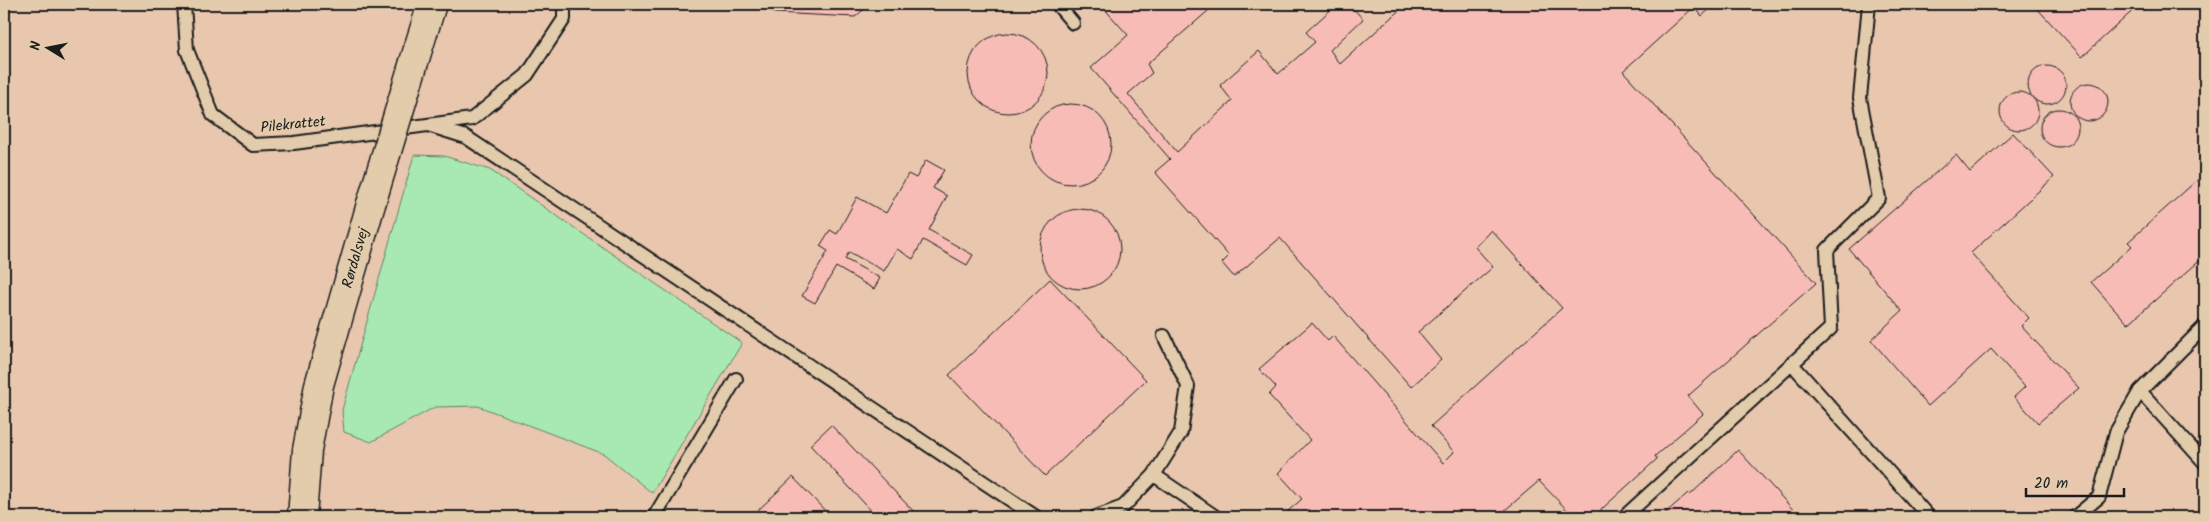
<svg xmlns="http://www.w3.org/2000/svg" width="2209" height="521" font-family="Kalam,sans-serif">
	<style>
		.built { fill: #e9c7af }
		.green { fill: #a8e9b2; stroke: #628267 }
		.building { fill: #f8bcb7; stroke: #1c1c1c }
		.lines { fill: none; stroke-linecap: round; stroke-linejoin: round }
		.lane-casing { stroke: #1c1c1c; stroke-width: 16 }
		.secondary-casing { stroke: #1c1c1c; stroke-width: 31 }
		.lane { stroke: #e3ccac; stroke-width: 12 }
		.secondary { stroke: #e3ccac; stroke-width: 28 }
		.secondary-bridge-casing { stroke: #1c1c1c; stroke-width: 31; stroke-linecap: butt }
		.secondary-bridge { stroke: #e3ccac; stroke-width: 28 }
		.labels { text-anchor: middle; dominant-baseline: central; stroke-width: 4; stroke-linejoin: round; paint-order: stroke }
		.street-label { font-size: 15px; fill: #1c1c1c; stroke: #e3ccac }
	</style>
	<rect width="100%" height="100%" fill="#e3ccac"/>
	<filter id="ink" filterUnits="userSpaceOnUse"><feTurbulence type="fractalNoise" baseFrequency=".02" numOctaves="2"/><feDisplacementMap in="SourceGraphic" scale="10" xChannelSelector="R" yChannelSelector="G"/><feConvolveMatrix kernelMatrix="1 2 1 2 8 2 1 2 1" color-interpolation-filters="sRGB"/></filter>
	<g filter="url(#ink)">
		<!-- built -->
		<rect class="built" x="4" y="4" width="2201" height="513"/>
		<!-- green -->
		<polygon class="green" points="414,155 444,156 490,170 742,343 652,493 604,454 478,406 435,407 371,442 344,432 342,410"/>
		<!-- building -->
		<g class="building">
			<polygon points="765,4 870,4 855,17 774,13"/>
			<polygon points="1100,4 1216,4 1147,64 1152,73 1128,94 1177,152 1232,101 1220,85 1259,51 1278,74 1315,42 1306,32 1337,4 1349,4 1363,19 1330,50 1340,64 1406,4 1715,4 1702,16 1694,7 1623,71 1816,283 1688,396 1703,414 1655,456 1657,459 1593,517 1574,517 1539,481 1497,517 1294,517 1288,511 1302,499 1278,473 1310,440 1269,395 1276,387 1259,369 1312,323 1328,341 1333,336 1443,463 1454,452 1431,426 1562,308 1491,230 1475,247 1493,267 1418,332 1441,360 1411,387 1280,238 1234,277 1222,263 1229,256 1155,172 1170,159 1091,68 1128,35"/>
			<polygon points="2033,4 2140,4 2082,57"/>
			<circle cx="1008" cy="73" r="40"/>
			<circle cx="2047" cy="85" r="19"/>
			<circle cx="2089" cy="102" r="19"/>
			<circle cx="2019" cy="111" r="19"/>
			<circle cx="1071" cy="144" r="40"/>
			<circle cx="2059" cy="128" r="19"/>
			<polygon points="2013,133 2054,177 1971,253 2029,318 2021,326 2079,388 2038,423 2014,397 2025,387 1991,349 1928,406 1871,340 1902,311 1849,249 1956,155 1970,172"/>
			<polygon points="926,160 944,170 933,188 947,196 929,230 973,255 967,265 923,240 913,259 897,249 884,271 849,252 845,259 880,278 874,289 836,267 815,303 802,296 828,251 820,246 830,230 837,234 857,197 886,213 908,174 916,178"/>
			<polygon points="2205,173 2205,256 2128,324 2091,282 2132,246 2128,242"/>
			<circle cx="1080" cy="249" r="40"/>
			<polygon points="1050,279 1146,380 1045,476 949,375"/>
			<polygon points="831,425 919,517 877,517 810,445"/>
			<polygon points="1738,450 1800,517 1718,517 1710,509 1702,517 1662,516 1688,493 1690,495"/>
			<polygon points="793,477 831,517 755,517 753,515"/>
		</g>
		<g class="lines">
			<defs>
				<g id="lane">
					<polyline points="184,4 187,50 213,115 253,145 294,143 472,119 527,75 564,19 564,4"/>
					<polyline points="1057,4 1073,23"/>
					<polyline points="428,125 466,137 1036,517"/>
					<polyline points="2205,326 2140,391 2205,463"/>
					<polyline points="1792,364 1929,517"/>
					<polyline points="1154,475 1216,517"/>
					<polyline points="654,517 736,379"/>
					<polyline points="1096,517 1123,507 1154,475 1181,432 1188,386 1164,336"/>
					<polyline points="1624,517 1831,328 1827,250 1879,198 1860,98 1869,4"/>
					<polyline points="2075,517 2099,497 2116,432 2140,391"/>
				</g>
				<g id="secondary">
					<polyline points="414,62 432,4"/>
					<polyline points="302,517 307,450 319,385 371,204"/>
				</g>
			</defs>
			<!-- lane casing -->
			<use href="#lane" class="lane-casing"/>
			<!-- secondary casing -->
			<use href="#secondary" class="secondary-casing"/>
			<!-- lane -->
			<use href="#lane" class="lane"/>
			<!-- secondary -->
			<use href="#secondary" class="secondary"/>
			<defs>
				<polyline id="secondary-bridge" points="371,204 414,62"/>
			</defs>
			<!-- secondary-bridge casing -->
			<use href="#secondary-bridge" class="secondary-bridge-casing"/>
			<!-- secondary-bridge -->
			<use href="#secondary-bridge" class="secondary-bridge"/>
		</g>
	</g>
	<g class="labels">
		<!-- street labels -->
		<g class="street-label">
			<text transform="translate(293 125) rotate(-6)">Pilekrattet</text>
			<text transform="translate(356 258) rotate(-74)">Rørdalsvej</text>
		</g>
	</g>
	<!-- margin -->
	<rect width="2209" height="521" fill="none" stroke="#e3ccac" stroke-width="20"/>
	<rect x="10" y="10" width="2189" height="501" fill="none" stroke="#1c1c1c" stroke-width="2" filter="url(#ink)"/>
	<!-- north arrow -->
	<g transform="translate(48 48) rotate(280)" stroke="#e3ccac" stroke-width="4" paint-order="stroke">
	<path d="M0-4L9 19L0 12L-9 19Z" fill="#1c1c1c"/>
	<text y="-8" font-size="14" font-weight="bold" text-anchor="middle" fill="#1c1c1c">N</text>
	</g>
	<!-- scale -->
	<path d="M2026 488v8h98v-8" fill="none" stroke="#1c1c1c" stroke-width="2.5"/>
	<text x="2034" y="488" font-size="15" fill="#1c1c1c" stroke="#e3ccac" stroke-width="4" paint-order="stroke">20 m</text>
</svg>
